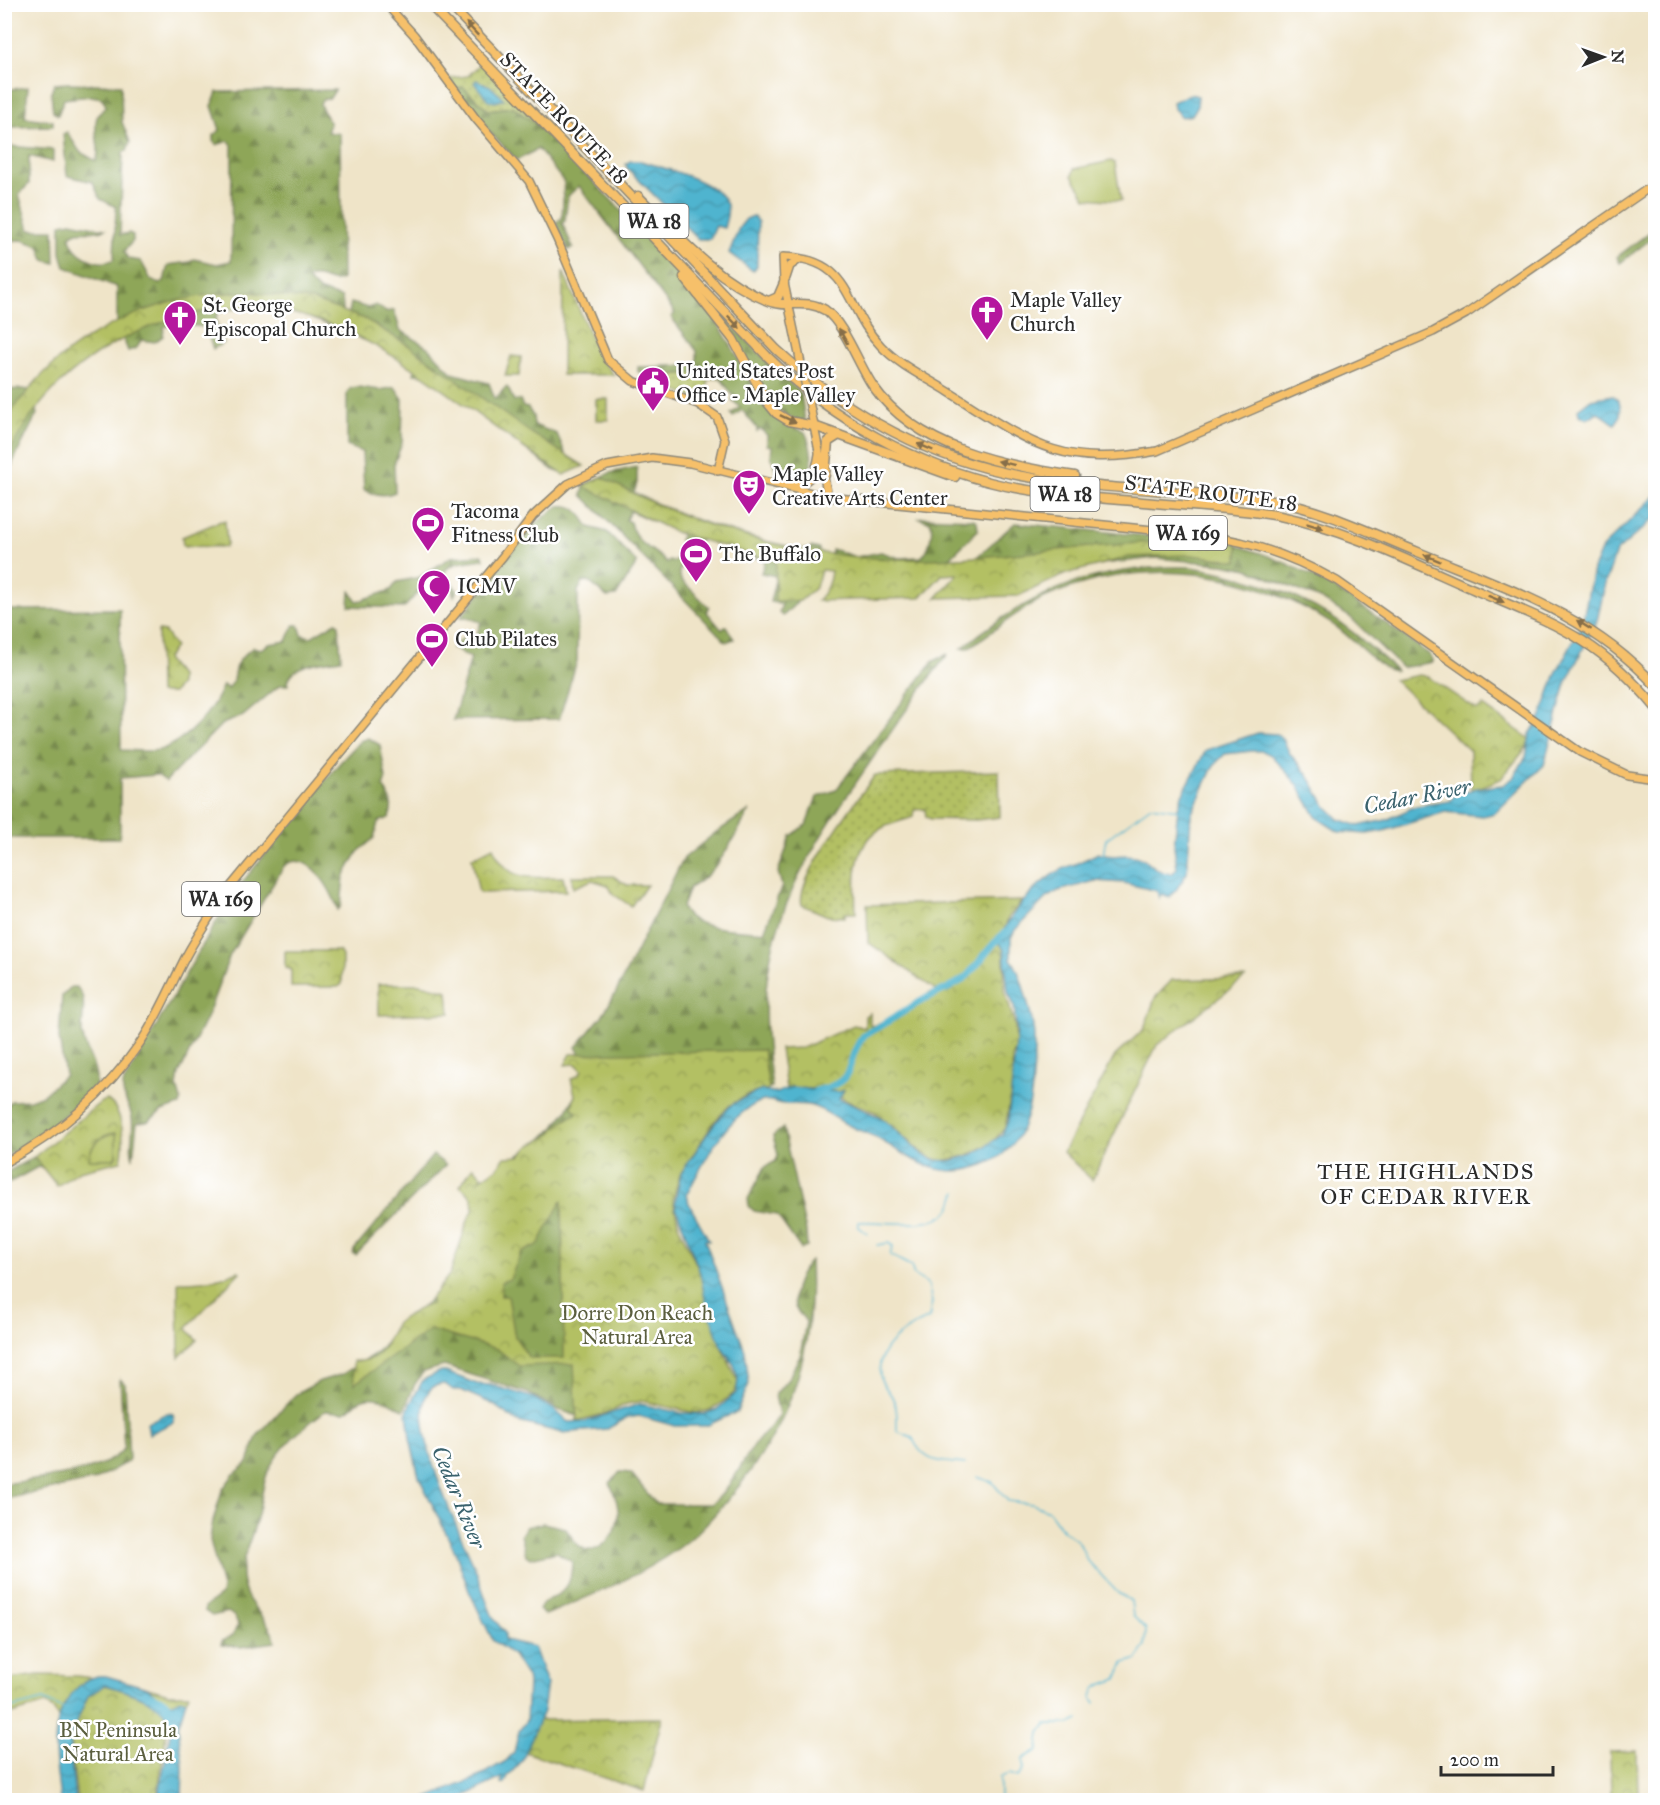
<svg xmlns="http://www.w3.org/2000/svg" width="1660" height="1805" font-family="'IM FELL Great Primer',serif">
	<style>
		.grass { fill: url(#grass-dots); stroke: #6f7647; stroke-width: 1.5 }
		.forest { fill: url(#forest-firs); stroke: #5c6842; stroke-width: 1.5 }
		.park { fill: url(#park-crowns); stroke: #6f7647; stroke-width: 1.5; fill-rule: evenodd }
		.pitch { fill: #b3c063; stroke: #6f7647; stroke-width: 1.5 }
		.water { fill: url(#water-waves); stroke: #3e707d; stroke-width: 1.5 }
		.lines { fill: none; stroke-linecap: round; stroke-linejoin: round }
		.stream { stroke: #50b4cf; stroke-width: 1.5 }
		.river { stroke: #50b4cf; stroke-width: 7 }
		.major-casing { stroke: #8d887a; stroke-width: 10 }
		.highway-casing { stroke: #8d887a; stroke-width: 11 }
		.major { stroke: #f6c06b; stroke-width: 7 }
		.highway { stroke: #f6c06b; stroke-width: 8 }
		.major-bridge-casing { stroke: #8d887a; stroke-width: 10; stroke-linecap: butt }
		.major-bridge { stroke: #f6c06b; stroke-width: 7 }
		.oneway { fill: #866e48 }
		.labels { text-anchor: middle; dominant-baseline: central; stroke-width: 5; stroke-linejoin: round; paint-order: stroke }
		.shield { fill: #fff; stroke: #6b6b6b; stroke-width: 1.5 }
		.shield-label { font-size: 20px; font-weight: bold; fill: #2b2b2b }
		.street-label { font-size: 21px; fill: #2b2b2b; stroke: #fff }
		.poi-label { font-size: 21px; fill: #2b2b2b; stroke: #fff; text-anchor: start }
		.park-label { font-size: 21px; fill: #5b5f3f; stroke: #fff }
		.water-label { font-size: 22px; font-style: italic; fill: #3a626d; stroke: #fff }
		.neighbourhood-label { font-size: 22px; letter-spacing: 1.5px; fill: #2b2b2b; stroke: #fff }
	</style>
	<defs>
		<pattern id="grass-dots" width="8" height="8" patternUnits="userSpaceOnUse" patternTransform="scale(1.5)"><rect width="8" height="8" fill="#b3c063"/><path d="M2 2h.1M6 6h.1" fill="none" stroke="#929c52" stroke-width="1.8" stroke-linecap="round"/></pattern>
		<pattern id="forest-firs" width="22" height="20" patternUnits="userSpaceOnUse" patternTransform="scale(1.5)"><rect width="22" height="20" fill="#8ea659"/><path d="M5 1l3.5 6h-7zM16 11l3.5 6h-7z" fill="#74874a"/></pattern>
		<pattern id="park-crowns" width="20" height="18" patternUnits="userSpaceOnUse" patternTransform="scale(1.5)"><rect width="20" height="18" fill="#b3c063"/><path d="M2 6a3 3 0 1 1 6 0M12 15a3 3 0 1 1 6 0" fill="none" stroke="#929c52"/></pattern>
		<pattern id="water-waves" width="16" height="10" patternUnits="userSpaceOnUse" patternTransform="scale(1.5)"><rect width="16" height="10" fill="#50b4cf"/><path d="M0 5q4-4 8 0t8 0" fill="none" stroke="#4393a8"/></pattern>
	</defs>
	<rect width="100%" height="100%" fill="#fff"/>
	<filter id="ink" filterUnits="userSpaceOnUse"><feTurbulence type="fractalNoise" baseFrequency=".0167" numOctaves="2"/><feDisplacementMap in="SourceGraphic" scale="12" xChannelSelector="R" yChannelSelector="G"/><feConvolveMatrix kernelMatrix="1 2 1 2 8 2 1 2 1" color-interpolation-filters="sRGB"/></filter>
	<filter id="wash" filterUnits="userSpaceOnUse"><feTurbulence type="fractalNoise" baseFrequency=".008" numOctaves="4" result="noise"/><feDisplacementMap in="SourceGraphic" scale="24" xChannelSelector="R" yChannelSelector="G"/><feGaussianBlur stdDeviation="1.35" result="paint"/><feColorMatrix in="noise" values="0 0 0 0 0 0 0 0 0 0 0 0 0 0 0 0 0 1.4 0 .05"/><feComposite in="paint" operator="in"/></filter>
	<g filter="url(#wash)">
		<rect width="100%" height="100%" fill="#efe4c8"/>
		<!-- grass -->
		<g class="grass">
			<polygon points="481,63 547,133 513,107 488,110 463,87 457,90 449,78 468,76"/>
			<polygon points="717,373 718,378 708,379 707,403 662,385 662,374"/>
			<rect x="596" y="399" width="12" height="21"/>
			<path d="M999,771L1000,817L976,820L931,819L926,817L925,809L914,810L913,817C902,821 892,823 882,828C851,845 855,884 856,913H845V917L828,916L802,905C794,880 859,798 875,775Z"/>
		</g>
		<!-- forest -->
		<g class="forest">
			<path d="M69,83L121,85L122,122L130,142L127,151L123,152L120,235L129,233L133,235V241L124,251L128,259L141,261L151,280L159,284L164,282L168,265L190,262L194,259L217,264L231,261L232,145L229,141L216,145L213,141V136L220,130L212,106L217,92L335,90L330,98L322,100L320,104L330,124L327,132L340,134L342,279C331,287 319,271 307,279L318,290L342,298L344,321L340,327C324,326 310,316 294,313C279,311 223,302 216,316L218,330L224,343L213,349L205,327C197,326 170,324 164,327L163,336L155,342L141,340L137,348L128,351L117,322V287L65,267L61,253V224L71,222L105,229C93,235 79,227 70,236C71,254 99,269 114,259L116,207L100,199L93,182L67,176L63,134L67,132L80,152L96,161C102,148 92,131 97,117C99,112 104,111 106,106L102,98L91,96L64,99L58,115L53,112L51,93L54,84Z"/>
			<polygon points="28,87 25,117 53,121 53,126 11,127 9,146 53,150 53,162 29,156 29,184 19,194 29,230 54,230 55,263 44,260 39,246 22,240 5,241 5,90"/>
			<path d="M463,87L488,110L513,107L547,133L638,228L718,323L769,412L782,422L805,432C811,444 816,467 806,478L797,475L778,476L771,457L772,446L767,445V435L760,429L757,431V428L742,410L733,417L731,414L740,407L732,400L734,397L717,373L662,374V385L643,378V372H638V367L697,365V351L671,317L675,313L579,186L568,196L565,221L562,223L573,248L568,250L556,222L562,218L564,182L538,149L517,160L489,131L457,90Z"/>
			<polygon points="1655,228 1655,236 1620,263 1617,257"/>
			<polygon points="351,303 368,308 376,305 386,312 394,310 400,330 429,348 452,373 489,383 495,399 506,387 508,388 514,401 520,400 523,407 528,408 533,416 534,425 557,434 566,455 572,459 572,471 564,474 553,470 449,391 425,375 414,374 414,366 381,345 360,339 346,328"/>
			<polygon points="712,306 801,394 805,421 793,419 776,409"/>
			<path d="M358,387L380,390L395,387L403,399L402,443L394,464L395,492C385,497 373,494 364,490L362,452L347,446V393L351,388Z"/>
			<polygon points="21,389 30,390 37,414 13,462 5,500 5,390"/>
			<path d="M637,467V483L634,493C690,520 747,540 809,550L811,547L819,549C821,585 807,592 783,616L779,613L782,604L770,602L776,576L761,573L765,561L701,538L692,548L691,541H679L682,534L630,511L626,520L630,522C637,547 651,546 667,563L670,560L673,562L679,557L688,561L679,571L681,580L709,607L706,611L722,630L726,626L734,639L726,642L582,495L585,484L610,473Z"/>
			<path d="M559,506C577,504 580,514 589,527L607,532L637,563L616,596L607,597L588,581L583,582L578,591L577,661L559,719L453,720L471,658L452,648L462,639L471,642L475,640L481,622L466,617L460,618L532,526Z"/>
			<path d="M922,517L973,519L977,521L978,530L944,564L831,558L832,550H835L856,557L881,552L899,558L921,557C930,550 933,532 931,522L919,518Z"/>
			<path d="M1015,523L1230,544C1308,563 1366,609 1430,655L1433,662L1402,668L1350,617L1322,600L1248,569L1223,564L1155,558L1085,566L970,563Z"/>
			<polygon points="483,555 484,559 457,563 446,569 445,574 457,590 454,596 450,582 428,581 404,608 349,606 350,591 357,601 362,600 391,590 397,582 420,577 451,557"/>
			<path d="M1191,567C1258,577 1319,600 1369,646C1378,654 1389,662 1396,671C1381,672 1350,635 1335,626C1249,567 1140,555 1044,598C1016,611 993,632 968,648H962C1033,589 1099,565 1191,567Z"/>
			<path d="M120,609L121,750C132,750 152,753 163,749C190,737 212,712 223,685L228,689C235,682 233,674 236,666C240,657 247,653 253,647L261,649L269,644L287,641L294,625H299L302,635L311,637L336,622L339,625L341,659C325,662 288,663 288,685H280L243,716L222,724L166,781L157,775L120,778V838H5V610Z"/>
			<path d="M948,654C921,688 897,723 873,758C827,825 779,891 768,973C762,1012 767,1049 772,1087L763,1088L737,1098L711,1121L672,1184L642,1398L578,1416L559,1410L528,1393L444,1366L423,1372L415,1384L404,1410C391,1403 374,1392 359,1401C353,1405 351,1410 344,1412C338,1413 331,1411 325,1411C303,1427 272,1453 265,1480C261,1495 260,1511 255,1525C247,1551 235,1569 247,1596C253,1609 275,1628 275,1642L241,1647L221,1645L222,1641L233,1635L238,1624L235,1617L228,1612L212,1616L205,1611V1607L221,1595L222,1588L210,1540L212,1525L222,1490L233,1475L248,1463L257,1436L296,1394L320,1381L343,1374L376,1353L396,1330L447,1285L516,1157C551,1138 581,1102 584,1061L576,1047L602,1016L615,994L683,859L715,833L750,810C733,838 719,873 689,888L682,907C690,931 740,929 764,932L782,886L778,872L791,836L806,825L817,797L836,790L932,662Z"/>
			<path d="M368,738L380,745L386,778L383,787C391,797 394,806 389,818L378,822L374,838L358,852L344,877L341,906L338,910C332,892 309,847 284,866L230,955L208,1014L179,1074L177,1086L181,1100L180,1105L162,1111L147,1122L137,1123L133,1158C128,1145 136,1128 131,1114C128,1102 120,1095 124,1082L231,896L338,765L360,741Z"/>
			<path d="M71,987H76C89,997 81,1019 82,1033C85,1053 100,1068 95,1089L43,1133L5,1157V1109L11,1101L30,1100L43,1095L65,1075L59,1038L62,996Z"/>
			<polygon points="783,1128 806,1231 807,1247 801,1249 777,1215 754,1211 749,1206 748,1199 765,1167 776,1161 778,1155 773,1136"/>
			<polygon points="433,1155 446,1165 356,1255 353,1254 354,1250"/>
			<polygon points="34,1157 45,1166 36,1168 5,1185 5,1173"/>
			<path d="M810,1261C815,1358 789,1430 725,1503C709,1521 695,1537 676,1550C636,1578 590,1596 545,1615L539,1610C549,1589 571,1604 572,1562L557,1552L530,1558L526,1555L521,1535L526,1527L543,1523L565,1528C570,1534 575,1543 580,1547C599,1559 618,1532 618,1516C619,1504 614,1494 610,1483L620,1472L631,1473L656,1504H711C731,1489 741,1463 755,1444C763,1433 773,1427 779,1415L775,1395L788,1379L800,1356L806,1322C803,1315 797,1313 795,1307C790,1293 801,1270 810,1261Z"/>
			<path d="M120,1379L125,1384L129,1459L127,1462L95,1480L5,1499V1484C34,1479 107,1474 124,1448Z"/>
		</g>
		<!-- park -->
		<g class="park">
			<polygon points="563,271 599,357 614,375 562,375"/>
			<path d="M249,292L312,300L365,319L408,345L531,433L584,466L564,475C423,386 313,248 129,336C73,363 29,406 5,463C4,451 3,438 4,426C6,415 20,401 27,392C80,326 166,293 249,292Z"/>
			<polygon points="511,356 521,357 519,376 505,376"/>
			<path d="M602,477C693,527 793,557 897,559C997,561 1097,542 1197,540L1238,543V561L1191,555L1129,557L1066,574L1018,596L936,598L958,574L942,575L920,598L817,601C825,593 830,583 831,571L821,570L816,587L800,601H775L776,562L675,532L583,486Z"/>
			<polygon points="221,521 225,521 227,544 225,547 183,546 182,537"/>
			<polygon points="158,631 165,632 175,647 166,659 180,676 180,684 173,693 159,693"/>
			<polygon points="1419,675 1428,677 1477,710 1483,706 1530,739 1526,748 1501,779 1471,791 1470,751 1394,680"/>
			<path d="M493,847C509,884 528,877 563,877L566,891L479,893L472,858Z"/>
			<polygon points="572,876 613,876 627,885 647,885 631,906 613,894 608,885 592,880 573,888"/>
			<polygon points="1022,901 1008,918 1003,934 1005,991 1015,1026 1016,1048 1012,1058 1013,1085 1005,1128 992,1143 966,1156 942,1161 926,1156 875,1112 847,1101 830,1090 786,1088 780,1049 802,1048 854,1025 865,1028 865,1016 870,1013 870,1026 875,1025 906,1011 930,993 937,991 868,942 867,905"/>
			<polygon points="285,951 339,951 342,956 342,984 338,987 291,987 291,969 285,968"/>
			<polygon points="1245,978 1157,1045 1092,1180 1063,1152 1115,1056 1144,1029 1155,998 1172,980"/>
			<polygon points="378,984 421,984 448,991 450,1013 379,1015"/>
			<path d="M763,1050L769,1089L747,1095L729,1106L714,1122L680,1175L673,1199L679,1227L700,1272L720,1344L739,1383L733,1394L711,1410L695,1413L642,1401L626,1404L608,1413L577,1421L574,1364L519,1366L497,1349L430,1330L354,1384L353,1361C386,1363 383,1341 398,1322C402,1317 424,1306 431,1304V1298L450,1274L469,1217L473,1211L472,1197L460,1186L473,1167L482,1176L478,1181L497,1168L505,1157L520,1156L529,1146L550,1135L559,1124L577,1113L572,1107L575,1095L571,1079L579,1075L582,1070L576,1064L565,1065L571,1054ZM562,1200L564,1358H529L515,1337L508,1296H501V1282L510,1279L521,1253L538,1245Z"/>
			<path d="M107,1100C124,1110 125,1144 121,1161L79,1171L57,1186L34,1157L101,1102Z"/>
			<path d="M238,1271L240,1272L186,1328L197,1340L179,1357L178,1282C201,1282 217,1281 238,1271Z"/>
			<polygon points="38,1675 77,1676 126,1682 169,1694 189,1694 175,1727 169,1727 166,1735 157,1800 77,1800 70,1740 73,1729 67,1729 52,1708 45,1704 8,1715 8,1748 5,1748 4,1680"/>
			<polygon points="662,1718 644,1791 525,1752 539,1720"/>
			<polygon points="1637,1751 1638,1800 1611,1800 1610,1752"/>
		</g>
		<!-- pitch -->
		<g class="pitch">
			<polygon points="1111,161 1115,163 1121,201 1086,198 1072,176 1074,169"/>
			<path d="M116,1133V1156L114,1159H89C91,1144 100,1135 116,1133Z"/>
		</g>
		<!-- water -->
		<g class="water">
			<polygon points="476,80 490,86 504,99 496,102 489,101 474,83"/>
			<polygon points="1190,94 1198,96 1197,107 1192,115 1182,117 1174,109 1173,102"/>
			<path d="M630,161H641C662,168 720,181 727,205C729,213 726,220 724,228L716,226L710,239H698L627,168L626,164Z"/>
			<polygon points="753,216 758,222 757,266 753,271 729,253 739,228 746,219"/>
			<path d="M1612,395C1623,402 1623,415 1615,424L1598,412L1587,419L1579,415L1578,409L1591,399Z"/>
			<path d="M1655,496V518L1616,552L1605,584L1597,621L1566,683L1544,765L1495,813L1483,816L1445,812L1384,831L1367,834L1339,832L1317,818L1297,784L1271,755L1263,751H1252L1225,754L1214,765L1191,815L1187,873L1176,890L1169,897L1161,894L1159,898L1157,891L1124,883L1095,881L1058,891L1046,898L1015,930L1011,938V959C1020,968 1035,1025 1034,1040C1034,1081 1034,1142 990,1162C943,1184 917,1162 877,1138C868,1133 857,1130 848,1125C836,1119 825,1110 812,1106C803,1103 794,1105 785,1104C777,1104 771,1099 763,1101C728,1112 703,1163 687,1194L689,1204L709,1240H705L745,1351L749,1384L737,1412L706,1426H675L639,1416L627,1418L607,1429L562,1433L518,1422L492,1404L461,1390H453L445,1384C387,1385 462,1538 473,1563C481,1582 485,1601 494,1619L505,1633V1640L534,1647L547,1683L543,1711L522,1761L508,1776L505,1783L501,1784L503,1777L457,1800H422L474,1779L506,1761L514,1752L519,1731L526,1721L528,1683L527,1677L513,1655L493,1641L469,1591L456,1554L419,1477L410,1438L407,1412L410,1404L423,1380L439,1372H446L477,1384L491,1385L534,1398L555,1410L568,1422L586,1421L640,1404L681,1413L704,1414L716,1410L736,1393L738,1379L734,1365L720,1344L706,1303L700,1273L676,1208L675,1201L681,1173L714,1124L731,1105L746,1097L762,1090L776,1093L791,1087L838,1092L844,1090L839,1099L882,1118L923,1155L936,1160L951,1161L974,1154L1002,1135L1008,1121L1017,1033L1014,1005L1008,992L1004,950L999,942C1007,917 1033,887 1055,873C1069,865 1085,861 1098,853C1111,859 1121,853 1135,856C1151,859 1152,872 1172,874L1177,868L1174,846L1178,808L1182,795L1206,750L1258,733L1277,734L1283,739L1290,754L1307,774L1326,806L1339,819L1358,826L1386,820L1416,806L1450,801L1455,795L1477,788L1503,785L1513,778L1526,757L1530,734L1541,716L1556,673L1582,624L1593,569L1602,548Z"/>
			<polygon points="167,1413 173,1414 174,1422 149,1434 147,1423"/>
			<path d="M106,1676L148,1688L163,1703H172L181,1699L186,1701L178,1727L183,1765L182,1800H158L171,1728C169,1702 125,1691 105,1685L88,1696L69,1739L75,1800H60C56,1760 45,1721 77,1688C86,1679 93,1675 106,1676Z"/>
		</g>
		<g class="lines">
			<!-- stream -->
			<g class="stream">
				<polyline points="1103,855 1106,839 1151,806 1179,810"/>
				<path d="M868,1234L859,1227L858,1222C882,1220 935,1232 950,1209C954,1204 953,1197 957,1192"/>
				<path d="M877,1245L888,1243L893,1246L890,1255L911,1266L914,1275L928,1284L932,1302L929,1318C906,1329 872,1348 881,1379C882,1384 888,1390 891,1395C898,1406 897,1419 897,1431L912,1437C924,1464 938,1461 965,1464"/>
				<path d="M977,1477L992,1482L1008,1501L1032,1504L1049,1511L1063,1530L1079,1542L1087,1560L1118,1593L1131,1601L1133,1616L1146,1629L1145,1646L1138,1659L1124,1663L1117,1679C1104,1685 1093,1683 1092,1699L1096,1703"/>
				<polyline points="4,1710 43,1700 63,1709"/>
				<polyline points="1000,1800 1000,1777 1010,1774 1018,1777 1023,1770 1023,1759 1038,1750 1040,1733 1046,1724 1070,1724 1079,1720"/>
			</g>
			<!-- river -->
			<g class="river">
				<path d="M816,1091C862,1080 841,1064 865,1034C886,1024 905,1010 925,999C940,991 953,988 966,977C981,963 989,945 1006,932"/>
				<polyline points="149,1695 164,1701 170,1708"/>
			</g>
		</g>
	</g>
	<g filter="url(#ink)">
		<g class="lines">
			<defs>
				<g id="major">
					<polyline points="386,4 414,35 476,119 529,181 557,239 608,360 633,381 698,404 717,417 725,440 718,471"/>
					<polyline points="786,278 790,266 800,259"/>
					<path d="M800,359L784,283L783,257C853,258 843,307 881,346C900,366 927,378 949,392C1028,442 1059,469 1157,451L1433,332L1466,314L1656,183"/>
					<polyline points="811,411 828,497"/>
					<path d="M787,486C809,484 816,476 819,454"/>
					<path d="M4,1163C58,1134 105,1094 140,1043C158,1017 170,987 185,958C196,937 210,917 223,896L503,556L533,516L568,484L607,466L652,458L690,463L828,497L1202,535C1251,541 1294,557 1337,581L1580,752L1627,775L1656,779"/>
				</g>
				<g id="highway">
					<path d="M429,4L767,356C833,420 916,466 1006,486C1050,495 1098,498 1143,502C1189,506 1234,508 1280,516C1349,530 1417,565 1482,593C1559,626 1600,640 1656,708"/>
					<path d="M449,4L776,349C846,413 928,459 1022,476C1104,491 1189,489 1272,501C1323,509 1371,533 1418,552C1505,588 1590,614 1656,686"/>
					<path d="M638,196C677,235 715,280 768,301C787,309 806,298 825,310C844,323 859,366 873,386C917,449 1005,466 1075,476"/>
					<polyline points="684,277 733,339 767,402 776,413 789,421 814,426 955,477"/>
					<polyline points="769,301 778,297 784,283"/>
					<polyline points="825,475 828,442 839,435"/>
				</g>
			</defs>
			<!-- major casing -->
			<use href="#major" class="major-casing"/>
			<!-- highway casing -->
			<use href="#highway" class="highway-casing"/>
			<!-- major -->
			<use href="#major" class="major"/>
			<!-- highway -->
			<use href="#highway" class="highway"/>
			<defs>
				<polyline id="major-bridge" points="800,359 811,411"/>
			</defs>
			<!-- major-bridge casing -->
			<use href="#major-bridge" class="major-bridge-casing"/>
			<!-- major-bridge -->
			<use href="#major-bridge" class="major-bridge"/>
		</g>
		<!-- one-way arrows -->
		<defs><path id="oneway-solid" d="M-6-.8H1V-3.2L6.5 0L1 3.2V.8H-6Z" transform="scale(1.5)"/></defs>
		<g class="oneway">
			<use href="#oneway-solid" transform="translate(472 29) rotate(-133)"/>
			<use href="#oneway-solid" transform="translate(734 322) rotate(46)"/>
			<use href="#oneway-solid" transform="translate(843 336) rotate(-119)"/>
			<use href="#oneway-solid" transform="translate(788 419) rotate(25)"/>
			<use href="#oneway-solid" transform="translate(925 447) rotate(-157)"/>
			<use href="#oneway-solid" transform="translate(1006 463) rotate(-166)"/>
			<use href="#oneway-solid" transform="translate(1315 526) rotate(17)"/>
			<use href="#oneway-solid" transform="translate(1432 558) rotate(-158)"/>
			<use href="#oneway-solid" transform="translate(1496 599) rotate(22)"/>
			<use href="#oneway-solid" transform="translate(1584 625) rotate(-148)"/>
		</g>
	</g>
	<!-- icons -->
	<defs>
		<symbol id="church-pin" viewBox="-11 -11 22 30"><path d="M0 17L-7.5 6A9.5 9.5 0 1 1 7.5 6Z" fill="#b5179e" stroke="#fff"/><path d="M-1.2-6h2.4v3.5h3.3v2.4h-3.3V6h-2.4V-.1h-3.3v-2.4h3.3Z" fill="#fff"/></symbol>
		<symbol id="civic-pin" viewBox="-11 -11 22 30"><path d="M0 17L-7.5 6A9.5 9.5 0 1 1 7.5 6Z" fill="#b5179e" stroke="#fff"/><path d="M-.6-6.5H3V-4.5H.6V-3L4-1V1h2V6H-6V1h2V-1L-.6-3ZM-1.2 2.5V6h2.4V2.5Z" fill="#fff"/></symbol>
		<symbol id="theatre-pin" viewBox="-11 -11 22 30"><path d="M0 17L-7.5 6A9.5 9.5 0 1 1 7.5 6Z" fill="#b5179e" stroke="#fff"/><path d="M-5-5.5Q0-4 5-5.5V0Q5 5 0 6Q-5 5-5 0ZM-3.3-2.5H-1v1.5H-3.3ZM1-2.5H3.3v1.5H1ZM-2.8 1Q0 5.5 2.8 1Z" fill="#fff"/></symbol>
		<symbol id="stadium-pin" viewBox="-11 -11 22 30"><path d="M0 17L-7.5 6A9.5 9.5 0 1 1 7.5 6Z" fill="#b5179e" stroke="#fff"/><path d="M0-5a6.5 5 0 1 0 0 10a6.5 5 0 1 0 0-10ZM-3.5-1.8h7v3.6h-7Z" fill="#fff"/></symbol>
		<symbol id="mosque-pin" viewBox="-11 -11 22 30"><path d="M0 17L-7.5 6A9.5 9.5 0 1 1 7.5 6Z" fill="#b5179e" stroke="#fff"/><path d="M3.5-4.9A6 6 0 1 0 3.5 4.9A5 5 0 1 1 3.5-4.9Z" fill="#fff"/></symbol>
	</defs>
	<g fill-rule="evenodd">
		<use href="#church-pin" x="968" y="293" width="38" height="52"/>
		<use href="#church-pin" x="161" y="298" width="38" height="52"/>
		<use href="#civic-pin" x="634" y="364" width="38" height="52"/>
		<use href="#theatre-pin" x="730" y="467" width="38" height="52"/>
		<use href="#stadium-pin" x="409" y="504" width="38" height="52"/>
		<use href="#stadium-pin" x="677" y="535" width="38" height="52"/>
		<use href="#mosque-pin" x="415" y="567" width="38" height="52"/>
		<use href="#stadium-pin" x="413" y="620" width="38" height="52"/>
	</g>
	<g class="labels">
		<!-- shield labels -->
		<g class="shield">
			<rect x="619.5" y="204" width="69" height="34" rx="4.5"/>
			<rect x="1030.5" y="477" width="69" height="34" rx="4.5"/>
			<rect x="1149" y="516" width="78" height="34" rx="4.5"/>
			<rect x="182" y="882" width="78" height="34" rx="4.5"/>
		</g>
		<g class="shield-label">
			<text x="654" y="221">WA 18</text>
			<text x="1065" y="494">WA 18</text>
			<text x="1188" y="533">WA 169</text>
			<text x="221" y="899">WA 169</text>
		</g>
		<!-- street labels -->
		<g class="street-label">
			<text transform="translate(564 118) rotate(46)">STATE ROUTE 18</text>
			<text transform="translate(1211 493) rotate(7)">STATE ROUTE 18</text>
		</g>
		<!-- poi labels -->
		<g class="poi-label">
			<text x="1010" y="300">Maple Valley<tspan x="1010" dy="24">Church</tspan></text>
			<text x="203" y="305">St. George<tspan x="203" dy="24">Episcopal Church</tspan></text>
			<text x="676" y="371">United States Post<tspan x="676" dy="24">Office - Maple Valley</tspan></text>
			<text x="772" y="474">Maple Valley<tspan x="772" dy="24">Creative Arts Center</tspan></text>
			<text x="451" y="511">Tacoma<tspan x="451" dy="24">Fitness Club</tspan></text>
			<text x="719" y="554">The Buffalo</text>
			<text x="457" y="586">ICMV</text>
			<text x="455" y="639">Club Pilates</text>
		</g>
		<!-- park labels -->
		<g class="park-label">
			<text x="637" y="1313">Dorre Don Reach<tspan x="637" dy="24">Natural Area</tspan></text>
			<text x="118" y="1730">BN Peninsula<tspan x="118" dy="24">Natural Area</tspan></text>
		</g>
		<!-- water labels -->
		<g class="water-label">
			<text transform="translate(1417 796) rotate(-11)">Cedar River</text>
			<text transform="translate(459 1497) rotate(68)">Cedar River</text>
		</g>
		<!-- neighbourhood labels -->
		<g class="neighbourhood-label">
			<text x="1426" y="1171">THE HIGHLANDS<tspan x="1426" dy="25">OF CEDAR RIVER</tspan></text>
		</g>
	</g>
	<!-- margin -->
	<rect width="1660" height="1805" fill="none" stroke="#fff" stroke-width="24"/>
	<!-- north arrow -->
	<g transform="translate(1603 57) rotate(89)" stroke="#ffffff" stroke-width="4.5" paint-order="stroke">
	<path d="M0-4.5L10 22L0 15L-10 22Z" fill="#2b2b2b"/>
	<text y="-9" font-size="16" font-weight="bold" text-anchor="middle" fill="#2b2b2b">N</text>
	</g>
	<!-- scale -->
	<path d="M1441 1766v9h112v-9" fill="none" stroke="#2b2b2b" stroke-width="3"/>
	<text x="1450" y="1766" font-size="18" fill="#2b2b2b" stroke="#ffffff" stroke-width="4.5" paint-order="stroke">200 m</text>
</svg>
